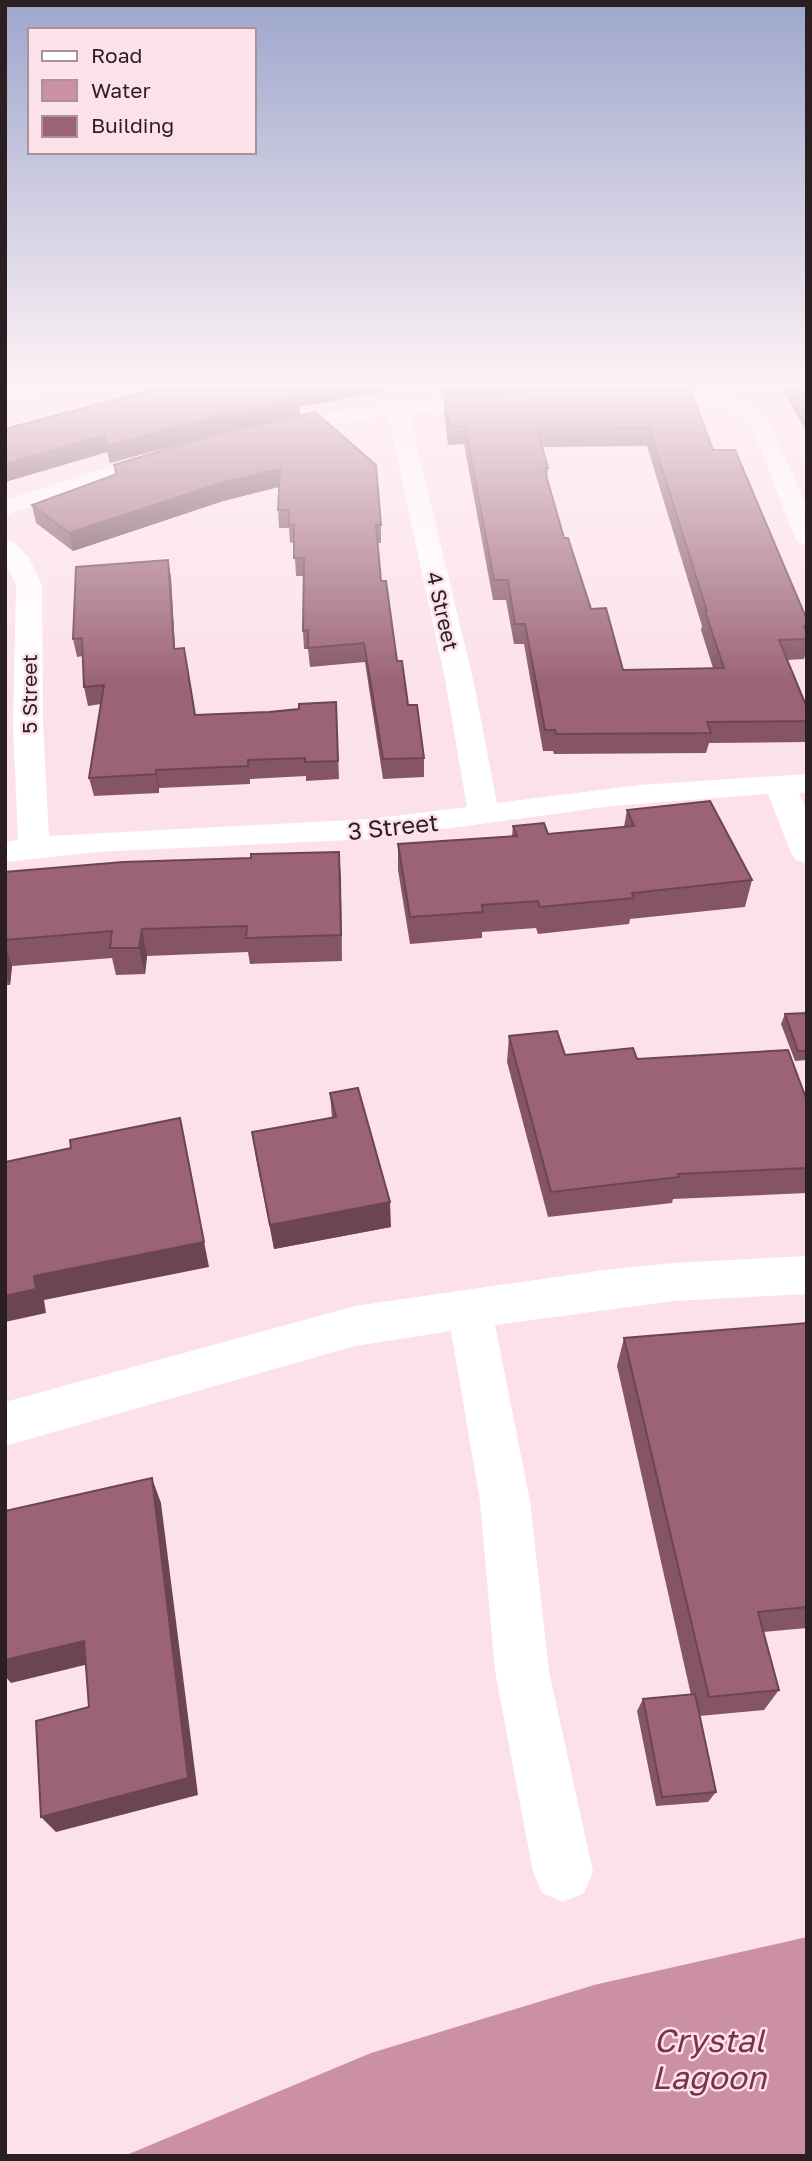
<svg xmlns="http://www.w3.org/2000/svg" width="812" height="2161" font-family="'Golos Text',sans-serif">
	<style>
		.water { fill: #cc90a3 }
		.lines { fill: none; stroke-linecap: round; stroke-linejoin: round }
		.minor { fill: #fff; fill-rule: evenodd }
		.wall { fill: #855565; fill-rule: evenodd }
		.shaded-wall { fill: #6c4552 }
		.building { fill: #9b6375; stroke: #6c4552; stroke-width: 2; fill-rule: evenodd }
		.labels { text-anchor: middle; dominant-baseline: central; stroke-width: 5; stroke-linejoin: round; paint-order: stroke }
		.far-street-label { font-size: 21px; fill: #2b1f23; stroke: #fce1e9 }
		.street-label { font-size: 24px; fill: #2b1f23; stroke: #fce1e9 }
		.near-water-label { font-size: 32px; font-style: italic; fill: #79314c; stroke: #fce1e9 }
	</style>
	<rect width="100%" height="100%" fill="#fce1e9"/>
	<!-- water -->
	<polygon class="water" points="807,1937 807,2156 124,2156 371,2053 594,1985"/>
	<g class="lines">
		<!-- minor -->
		<g class="minor">
			<polygon points="29,382 62,382 59,386 5,402 5,390"/>
			<path d="M642,391H688L719,395L741,402L767,417L807,508V545L799,543L795,538L751,424C707,392 679,412 635,401L632,397L635,393Z"/>
			<polygon points="498,393 505,395 508,399 505,403 409,414 473,679 497,803 640,785 807,774 807,792 799,793 807,812 807,863 796,860 791,853 768,794 612,806 370,839 96,852 5,862 5,842 18,840 13,725 16,585 5,562 5,540 14,542 29,558 42,585 43,725 49,836 370,819 467,807 445,679 388,416 273,434 266,432 262,428 266,424 273,422 381,405"/>
			<polygon points="164,449 172,451 175,456 172,461 5,515 5,500"/>
			<polygon points="807,1256 807,1294 673,1301 495,1325 530,1501 549,1671 593,1872 584,1893 563,1902 542,1893 533,1872 495,1671 480,1501 451,1331 355,1346 5,1446 5,1402 355,1306 604,1270 673,1263"/>
		</g>
	</g>
	<!-- wall -->
	<g class="wall">
		<polygon points="181,382 384,382 384,391 299,407 300,415 215,434 381,525 381,543 377,543 381,581 397,661 408,705 424,758 424,777 383,779 365,662 310,667 308,649 304,649 303,631 304,576 296,576 294,542 290,543 289,528 279,528 278,510 279,487 223,501 73,551 36,523 32,505 115,475 114,465 208,436 110,463 107,452 5,482 5,429"/>
		<path d="M440,382H681L680,389L807,620V649L804,659L787,660L807,708V742L709,743L706,753L554,754L553,751H543L524,644H514L506,600H493L464,444L448,445L444,413L445,395L442,396ZM647,446L702,626L701,630L713,668L623,670L591,609L564,538L547,480L548,468L542,447Z"/>
		<polygon points="786,382 807,382 807,433 784,393"/>
		<polygon points="168,560 171,578 175,648 195,715 337,721 339,779 306,781 306,776 250,779 250,784 159,788 159,793 94,796 89,778 101,704 88,706 84,687 83,656 77,657 73,639"/>
		<polygon points="627,810 752,880 745,907 630,919 629,924 538,934 536,928 482,932 482,938 410,944 398,870 398,844 512,836 513,826 548,834 624,827"/>
		<polygon points="339,852 342,961 250,964 248,952 147,956 145,974 116,975 112,958 12,966 10,985 5,985 5,872 251,858"/>
		<polygon points="807,1013 807,1060 795,1061 781,1024 785,1014"/>
		<polygon points="509,1036 565,1055 637,1059 807,1101 807,1193 673,1199 672,1203 548,1217 507,1062"/>
		<polygon points="330,1093 391,1227 274,1249 256,1158 252,1132 332,1118"/>
		<polygon points="807,1323 807,1628 763,1632 779,1690 764,1710 699,1716 716,1792 708,1802 656,1806 637,1711 643,1699 691,1695 617,1366 624,1338"/>
	</g>
	<!-- shaded-wall -->
	<g class="shaded-wall">
		<polygon points="340,382 384,382 384,391 299,407 300,415 224,432 110,463 107,446 291,391"/>
		<polygon points="104,435 107,452 5,482 5,464"/>
		<polygon points="280,469 281,486 223,501 73,551 69,533 221,483"/>
		<polygon points="168,560 171,578 176,667 174,649"/>
		<polygon points="156,770 159,788 159,793 156,774"/>
		<polygon points="339,852 341,878 342,961 341,935"/>
		<polygon points="142,929 147,956 145,974 139,948"/>
		<polygon points="5,945 12,966 10,985 5,972"/>
		<polygon points="180,1118 209,1267 44,1300 46,1313 5,1322 5,1296 34,1276"/>
		<polygon points="390,1202 391,1227 274,1249 270,1225"/>
		<polygon points="152,1478 161,1503 198,1795 56,1832 41,1817 188,1778"/>
		<polygon points="84,1641 97,1662 11,1683 5,1676 5,1660"/>
	</g>
	<!-- building -->
	<g class="building">
		<polygon points="181,382 340,382 291,391 299,398 222,415 107,446 104,435 5,464 5,429"/>
		<polygon points="790,382 807,382 807,411"/>
		<path d="M580,388L690,389L713,450H735L807,620V626H804L807,634V639L779,640L807,708V721L707,722L711,733L556,734L555,730H545L525,624H515L508,580H494L465,426L449,427L445,395ZM649,428L707,611H705L724,668L623,670L606,608L591,609L568,538H564L544,468H548L537,429Z"/>
		<polygon points="315,412 376,465 381,525 376,525 381,581 386,581 397,661 402,661 408,705 417,705 424,758 383,759 364,643 308,648 308,630 303,631 304,558 294,558 294,525 289,525 289,510 278,510 280,469 221,483 69,533 32,505 117,474 114,465 213,435"/>
		<polygon points="168,560 174,649 184,648 195,715 269,712 299,709 299,704 336,702 338,761 305,762 305,758 248,760 248,766 156,770 156,774 89,778 104,685 84,687 82,638 73,639 76,567"/>
		<polygon points="710,801 752,880 632,893 634,898 540,907 538,901 482,905 483,912 410,917 398,844 517,836 513,826 544,823 548,834 634,826 627,810"/>
		<polygon points="339,852 341,935 246,938 247,926 142,929 139,948 110,948 112,931 5,940 5,872 123,862 251,858 251,854"/>
		<polygon points="807,1013 807,1051 798,1051 785,1014"/>
		<polygon points="557,1031 565,1055 633,1048 637,1059 788,1050 807,1101 807,1168 678,1174 679,1177 551,1192 509,1036"/>
		<polygon points="358,1088 390,1202 270,1225 252,1132 336,1117 330,1093"/>
		<polygon points="180,1118 204,1242 34,1276 36,1289 5,1296 5,1162 71,1148 70,1140"/>
		<polygon points="807,1323 807,1607 758,1612 779,1690 709,1697 624,1338"/>
		<polygon points="152,1478 188,1778 41,1817 36,1721 89,1707 84,1641 5,1660 5,1511"/>
		<polygon points="695,1694 716,1792 662,1797 643,1699"/>
	</g>
	<!-- sky -->
	<linearGradient id="sky" x2="0" y2="1"><stop stop-color="#9da6cc"/><stop offset="0.56" stop-color="#fef2f5"/><stop offset="1" stop-color="#fef2f5" stop-opacity="0"/></linearGradient>
	<rect width="812" height="685" fill="url(#sky)"/>
	<g class="labels">
		<!-- far-street labels -->
		<g class="far-street-label">
			<text transform="translate(443 611) rotate(77)">4 Street</text>
			<text transform="translate(29 694) rotate(-90)">5 Street</text>
		</g>
		<!-- street labels -->
		<g class="street-label">
			<text transform="translate(393 826) rotate(-6)">3 Street</text>
		</g>
		<!-- near-water labels -->
		<g class="near-water-label">
			<text x="709" y="2040">Crystal<tspan x="709" dy="37">Lagoon</tspan></text>
		</g>
	</g>
	<!-- border -->
	<rect width="812" height="2161" fill="none" stroke="#2b1f23" stroke-width="14"/>
	<!-- legend -->
	<rect x="28" y="28" width="228" height="126" fill="#fce1e9" stroke="#a8939a" stroke-width="2"/>
	<rect x="42" y="51" width="35" height="10" fill="#ffffff" stroke="#a8939a" stroke-width="2"/>
	<text x="91" y="63" font-size="21" fill="#2b1f23">Road</text>
	<rect x="42" y="80" width="35" height="21" fill="#cc90a3" stroke="#a8939a" stroke-width="2"/>
	<text x="91" y="98" font-size="21" fill="#2b1f23">Water</text>
	<rect x="42" y="116" width="35" height="21" fill="#9b6375" stroke="#a8939a" stroke-width="2"/>
	<text x="91" y="133" font-size="21" fill="#2b1f23">Building</text>
</svg>
